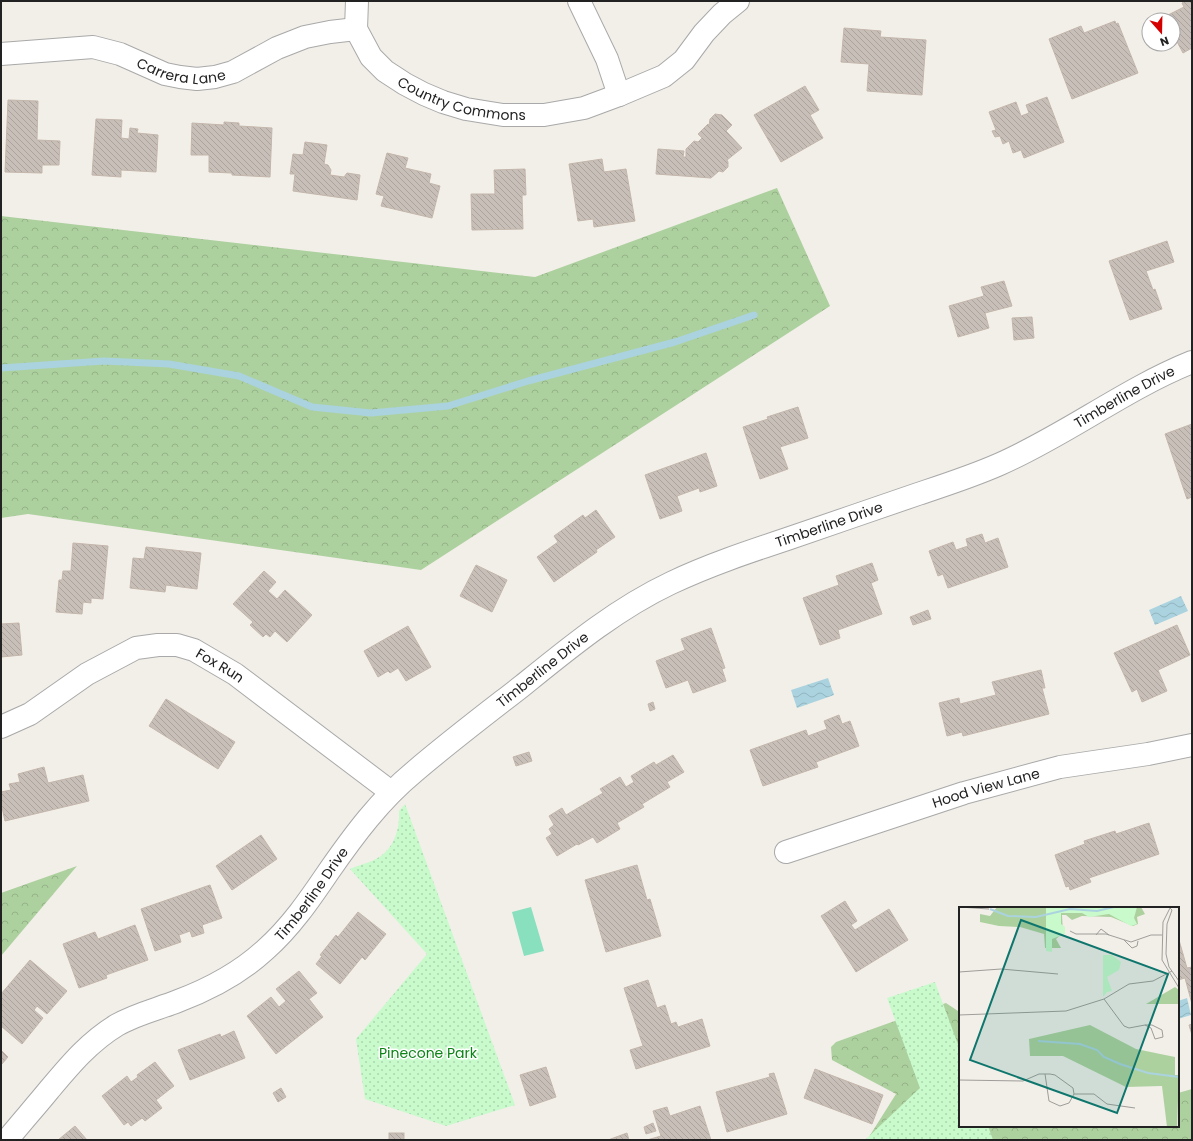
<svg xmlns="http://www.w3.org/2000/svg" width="1193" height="1141" font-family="Poppins,sans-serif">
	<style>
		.forest { fill: url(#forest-crowns) }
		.park { fill: url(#park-dots) }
		.pitch { fill: #88e0be }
		.water { fill: url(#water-waves) }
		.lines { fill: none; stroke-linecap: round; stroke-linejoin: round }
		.stream { stroke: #aad3df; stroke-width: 7 }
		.building { fill: url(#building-back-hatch); stroke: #c4b6ab }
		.minor-casing { stroke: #a9a9a9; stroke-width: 24 }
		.minor { stroke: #fff; stroke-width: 22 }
		.labels { text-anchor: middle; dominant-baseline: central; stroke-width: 3; stroke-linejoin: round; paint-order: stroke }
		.street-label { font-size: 14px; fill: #222; stroke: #fff }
		.park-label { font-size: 14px; fill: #0c8416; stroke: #fff }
		.inset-river { fill: none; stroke: #aad3df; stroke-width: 2 }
		.inset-road { fill: none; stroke: #9f9d99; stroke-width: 1 }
		.view { fill: #0f766e; fill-opacity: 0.15; stroke: #0f766e; stroke-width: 2 }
		.inset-edge { fill: none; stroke: #222; stroke-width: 2 }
	</style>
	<defs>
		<pattern id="forest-crowns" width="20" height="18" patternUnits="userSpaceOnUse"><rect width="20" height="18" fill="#add19e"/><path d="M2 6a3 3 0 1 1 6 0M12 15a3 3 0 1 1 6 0" fill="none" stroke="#95b388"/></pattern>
		<pattern id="park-dots" width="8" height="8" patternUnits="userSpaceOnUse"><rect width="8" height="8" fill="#c8facc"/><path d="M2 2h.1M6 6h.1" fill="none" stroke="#acd6af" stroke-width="1.8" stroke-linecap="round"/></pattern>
		<pattern id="water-waves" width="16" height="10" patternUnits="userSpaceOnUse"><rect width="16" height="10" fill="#aad3df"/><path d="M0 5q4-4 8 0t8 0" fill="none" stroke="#92b5bf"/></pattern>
		<pattern id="building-back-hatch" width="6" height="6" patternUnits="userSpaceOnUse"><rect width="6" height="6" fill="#c7bfb8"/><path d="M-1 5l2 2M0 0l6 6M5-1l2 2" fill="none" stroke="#aba49e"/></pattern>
	</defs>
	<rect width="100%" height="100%" fill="#f2efe9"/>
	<!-- forest -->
	<g class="forest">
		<polygon points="777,188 830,306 421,570 28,514 1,518 1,216 535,277"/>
		<polygon points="77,866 1,956 1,893"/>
		<polygon points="946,1003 958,1011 960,1015 960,1126 1178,1126 1178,1093 1192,1089 1192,1140 867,1140 896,1094 832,1060 831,1047 836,1042 931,1008"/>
	</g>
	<!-- park -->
	<g class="park">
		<path d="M405,804L515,1105L446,1126L365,1099L356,1039L427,954L350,869C358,865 366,864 374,860C393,851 400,831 399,811Z"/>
		<polygon points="935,982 960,1050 960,1126 988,1126 993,1140 865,1140 920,1088 887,998"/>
	</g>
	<!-- pitch -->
	<polygon class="pitch" points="531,907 544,951 524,956 512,912"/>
	<!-- water -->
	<g class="water">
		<polygon points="1181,596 1188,611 1155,625 1149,610"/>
		<polygon points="828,678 834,695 797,708 791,690"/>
		<polygon points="1187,998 1191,1015 1178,1019 1178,1001"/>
	</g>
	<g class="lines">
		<!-- stream -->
		<polyline class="stream" points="1,368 104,361 169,364 239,376 312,407 371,413 448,406 528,381 675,342 754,315"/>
	</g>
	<!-- building -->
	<g class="building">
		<polygon points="1185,1 1192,1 1192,48 1183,53 1173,34 1173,20 1166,20 1164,17 1184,7 1182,3"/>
		<polygon points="1115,21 1116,24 1118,23 1138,73 1072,99 1049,39 1081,26 1084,33"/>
		<polygon points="844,28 881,31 880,37 926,40 922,95 867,91 869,64 841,62"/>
		<polygon points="805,86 819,110 810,115 823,138 781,162 754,115"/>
		<polygon points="1047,97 1064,142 1024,158 1021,150 1013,153 1009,141 1003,144 1000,136 995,137 992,131 996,130 989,112 1016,102 1021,116 1029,113 1026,105"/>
		<polygon points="8,100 38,101 37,140 60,141 59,165 42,165 42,173 5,172"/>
		<polygon points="715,114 722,115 732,125 726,131 742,148 727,160 728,162 728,167 723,172 719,171 711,178 656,174 658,149 684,151 683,157 686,157 686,149 694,141 698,142 702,138 698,134 708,124 709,126 710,119"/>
		<polygon points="96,119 122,120 121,138 129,139 130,128 138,129 137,133 158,135 156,172 121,170 121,177 92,175"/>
		<polygon points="224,122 239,123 239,126 272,128 270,177 232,175 232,173 209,172 209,155 191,155 192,123 224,125"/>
		<polygon points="305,142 327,145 324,164 328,165 331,170 330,175 344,177 347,173 360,175 357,200 293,191 295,174 290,174 293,154 303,155"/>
		<polygon points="387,153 408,158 405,168 431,174 429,183 440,186 432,218 381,206 384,196 376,194"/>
		<polygon points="602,159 604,172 626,169 635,221 594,227 593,219 578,221 569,164"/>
		<polygon points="525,169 526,195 522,195 523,229 472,230 471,194 495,194 494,170"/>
		<polygon points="1167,241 1174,262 1146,271 1153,290 1155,289 1162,309 1130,320 1109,261"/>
		<polygon points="1004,281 1012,306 985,313 989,328 958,337 949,306 984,296 981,287"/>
		<polygon points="1032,317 1034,338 1014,340 1012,318"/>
		<polygon points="798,407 808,438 780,447 788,469 760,479 743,427 768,419 767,417"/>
		<polygon points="1192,424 1192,497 1187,499 1165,434"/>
		<polygon points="706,453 717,486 700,492 699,488 677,496 682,511 660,519 645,475"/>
		<polygon points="596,510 615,537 596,550 597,552 554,582 537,557 558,542 554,536 583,515 585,518"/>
		<polygon points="982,534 985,543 998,538 1008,567 948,588 943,574 938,576 929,551 953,542 956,550 968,546 966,539"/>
		<polygon points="73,543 108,546 103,599 91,598 91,603 83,602 82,614 56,612 59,580 62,580 63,571 71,571"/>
		<polygon points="146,547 201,553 197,589 166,585 165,592 130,588 133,558 144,559"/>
		<polygon points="872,563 878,580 871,583 882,614 838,630 840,638 820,645 803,598 839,585 836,576"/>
		<polygon points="476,565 507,580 492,612 460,596"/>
		<polygon points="264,571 276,582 268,591 277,599 285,590 312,615 287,642 275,631 270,637 266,634 263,637 250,625 253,622 233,604"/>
		<polygon points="928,610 931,619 913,625 910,617"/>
		<polygon points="19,623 22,655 1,657 1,624"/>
		<polygon points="1177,625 1190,655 1158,670 1167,691 1142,702 1137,689 1132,692 1114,653"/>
		<polygon points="408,626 431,667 406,681 398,668 390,673 388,671 378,677 364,651"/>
		<polygon points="711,628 725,668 722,669 726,681 693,693 688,680 666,688 656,661 685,650 681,639"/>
		<polygon points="1041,670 1045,688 1042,688 1049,714 963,736 962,732 947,736 939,703 959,698 960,704 996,695 992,682"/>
		<polygon points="166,699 235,742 218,769 149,726"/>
		<polygon points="653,702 655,709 650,711 648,704"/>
		<polygon points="839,715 842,724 850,721 859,746 816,762 818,767 763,786 750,750 806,730 808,736 827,729 824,721"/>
		<polygon points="529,752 532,761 516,766 513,757"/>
		<polygon points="673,755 684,772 667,782 670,787 642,804 644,807 617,823 620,829 597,843 593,837 578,845 577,844 557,856 546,838 552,834 549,829 554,825 549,816 562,808 566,815 603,793 600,789 620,777 626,787 634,782 631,776 654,762 656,765"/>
		<polygon points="44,767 48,783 83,775 89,801 5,821 1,803 1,792 11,790 9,784 20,782 18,774"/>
		<polygon points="1149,823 1159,854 1089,878 1091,882 1070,890 1069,886 1066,887 1055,855 1085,844 1084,841 1115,831 1116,834"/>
		<polygon points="261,835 277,859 232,890 216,866"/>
		<polygon points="637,865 647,900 650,899 661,936 606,952 585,880"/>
		<polygon points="210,885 222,918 202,925 204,933 192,937 190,931 179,935 181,942 155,951 141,909"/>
		<polygon points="845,901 857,921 851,925 855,930 889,909 908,940 856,972 821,916"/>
		<polygon points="358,912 386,934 365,960 362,957 340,984 316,964 322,956 320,955 336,935 338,937"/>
		<polygon points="135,925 148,960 106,975 107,978 79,988 63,944 95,932 98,939"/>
		<polygon points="1179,940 1187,968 1192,967 1192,1004 1185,978 1178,980 1178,941"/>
		<polygon points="30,960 67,991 47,1014 37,1006 34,1010 43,1018 22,1044 1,1026 1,994"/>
		<polygon points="299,971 317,993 309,999 323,1017 276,1054 247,1016 271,997 279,1007 286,1001 276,989"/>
		<polygon points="648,980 657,1008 665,1005 671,1024 676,1022 678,1027 702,1019 710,1046 636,1069 630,1050 643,1046 624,988"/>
		<polygon points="1192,1024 1192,1035 1189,1025"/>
		<polygon points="234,1031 245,1058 190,1080 178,1050 220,1034 221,1037"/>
		<polygon points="1,1050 8,1057 1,1065"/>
		<polygon points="155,1062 174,1086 156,1100 162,1108 145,1121 142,1118 131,1126 128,1122 124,1125 102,1096 127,1076 131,1082 138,1077 137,1075"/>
		<polygon points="546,1067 556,1097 530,1106 520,1075"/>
		<polygon points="815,1069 883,1095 872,1124 804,1098"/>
		<polygon points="774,1073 787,1114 727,1132 716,1092 770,1077 769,1074"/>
		<polygon points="281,1088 286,1097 278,1102 273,1093"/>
		<polygon points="700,1106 711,1140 647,1140 661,1136 653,1111 667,1107 670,1116"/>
		<polygon points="653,1123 656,1131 646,1134 644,1127"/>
		<polygon points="75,1126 87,1140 58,1140"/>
		<rect x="389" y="1133" width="15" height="7"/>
		<polygon points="627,1133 629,1140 608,1140"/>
	</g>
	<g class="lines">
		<defs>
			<g id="minor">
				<path id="s1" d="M357,1L356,29L371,57L385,71L405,84L424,94L443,102L466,109L503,115H544L584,108L619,95L664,76L684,60L704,33L722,14L738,1"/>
				<polyline points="579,1 607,59 619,95"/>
				<path id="s2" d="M1,54L93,47L120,54L165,74L180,77L197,79L215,77L233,72L277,48L305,37L330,32L356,29"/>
				<path id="s3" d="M1,727L30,714L87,674L136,648L158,645H177L194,650L235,674L391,792"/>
				<path id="s4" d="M786,852L964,793L1060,767L1148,754L1192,745"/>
				<path id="s5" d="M7,1140C21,1123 35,1107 49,1090C70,1065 89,1042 117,1025C136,1014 158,1009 178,1001C210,989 240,973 265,950C291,927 310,899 329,871C354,835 380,800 414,772C449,742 486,714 522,686C569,648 616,609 671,583C709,565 748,552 787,539C831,524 874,509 918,494C945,485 973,476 1000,464C1066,435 1125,389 1192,362"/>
			</g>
		</defs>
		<!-- minor casing -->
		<use href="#minor" class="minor-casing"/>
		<!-- minor -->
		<use href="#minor" class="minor"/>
	</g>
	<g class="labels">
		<!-- street labels -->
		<g class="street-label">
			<text stroke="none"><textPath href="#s2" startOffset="185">Carrera Lane</textPath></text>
			<text stroke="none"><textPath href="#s1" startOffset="163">Country Commons</textPath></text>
			<text stroke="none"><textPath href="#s5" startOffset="1371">Timberline Drive</textPath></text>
			<text stroke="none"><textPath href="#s5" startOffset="1048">Timberline Drive</textPath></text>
			<text stroke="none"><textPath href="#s3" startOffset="246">Fox Run</textPath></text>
			<text stroke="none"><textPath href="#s5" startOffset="724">Timberline Drive</textPath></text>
			<text stroke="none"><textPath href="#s4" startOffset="210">Hood View Lane</textPath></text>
			<text stroke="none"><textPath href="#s5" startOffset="400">Timberline Drive</textPath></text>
		</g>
		<!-- park labels -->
		<g class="park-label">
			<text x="428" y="1053">Pinecone Park</text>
		</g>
	</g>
	<!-- overview -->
	<g transform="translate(959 907)">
		<rect width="220" height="220" fill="#f2efe9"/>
		<path d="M38,0H182L186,7L178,10L179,17L174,19L152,10L123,9L113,13L107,8H103L104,26L97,32L102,41H86L85,27L61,20L40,19L21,15V7L31,9ZM216,80L220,83V97H187ZM131,118L177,142L216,150V168H220L218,220H208L203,179L167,180L104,149H71L70,132Z" fill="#add19e"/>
		<path d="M87,0H178L175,11L178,17L172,19L150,7L130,10L123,6H102V17L106,20V27L93,32V45L87,44ZM144,48H153L162,55L160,63L148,70L153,84L148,85L144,90Z" fill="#c8facc"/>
		<path class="inset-river" d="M31,2L49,9L77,10L111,2L138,4L155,0M79,134L121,137L138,143L145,150L161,157L189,166L220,170"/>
		<path class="inset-road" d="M0,0L30,2M111,24L117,27H147L172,35L192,28H203M137,28L142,22L150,28M165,33L173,41L178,39L179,34M0,65L42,62L99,67M220,74L210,60L207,47L208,17L213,3L211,1L204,15L203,53L220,81M145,92L165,119L170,121L186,118H193L203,123L204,130L196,132L192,121L186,118M0,108L107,104L145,92L170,77L194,74L213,64M0,173L64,174L80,167H91L96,168L114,181L115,187L110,196L101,199L90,194L86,167M115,187H135L148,197L176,201"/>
		<path class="view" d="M62,13L209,67L158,206L11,153Z"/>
		<rect width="220" height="220" class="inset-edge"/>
	</g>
	<!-- border -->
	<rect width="1193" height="1141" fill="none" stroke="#222222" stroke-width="4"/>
	<!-- north arrow -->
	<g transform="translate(1161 32) rotate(160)"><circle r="19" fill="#ffffff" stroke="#a7a7a7"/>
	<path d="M0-3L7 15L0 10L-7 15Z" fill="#d40000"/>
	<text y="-6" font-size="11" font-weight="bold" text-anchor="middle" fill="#222222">N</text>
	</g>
</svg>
